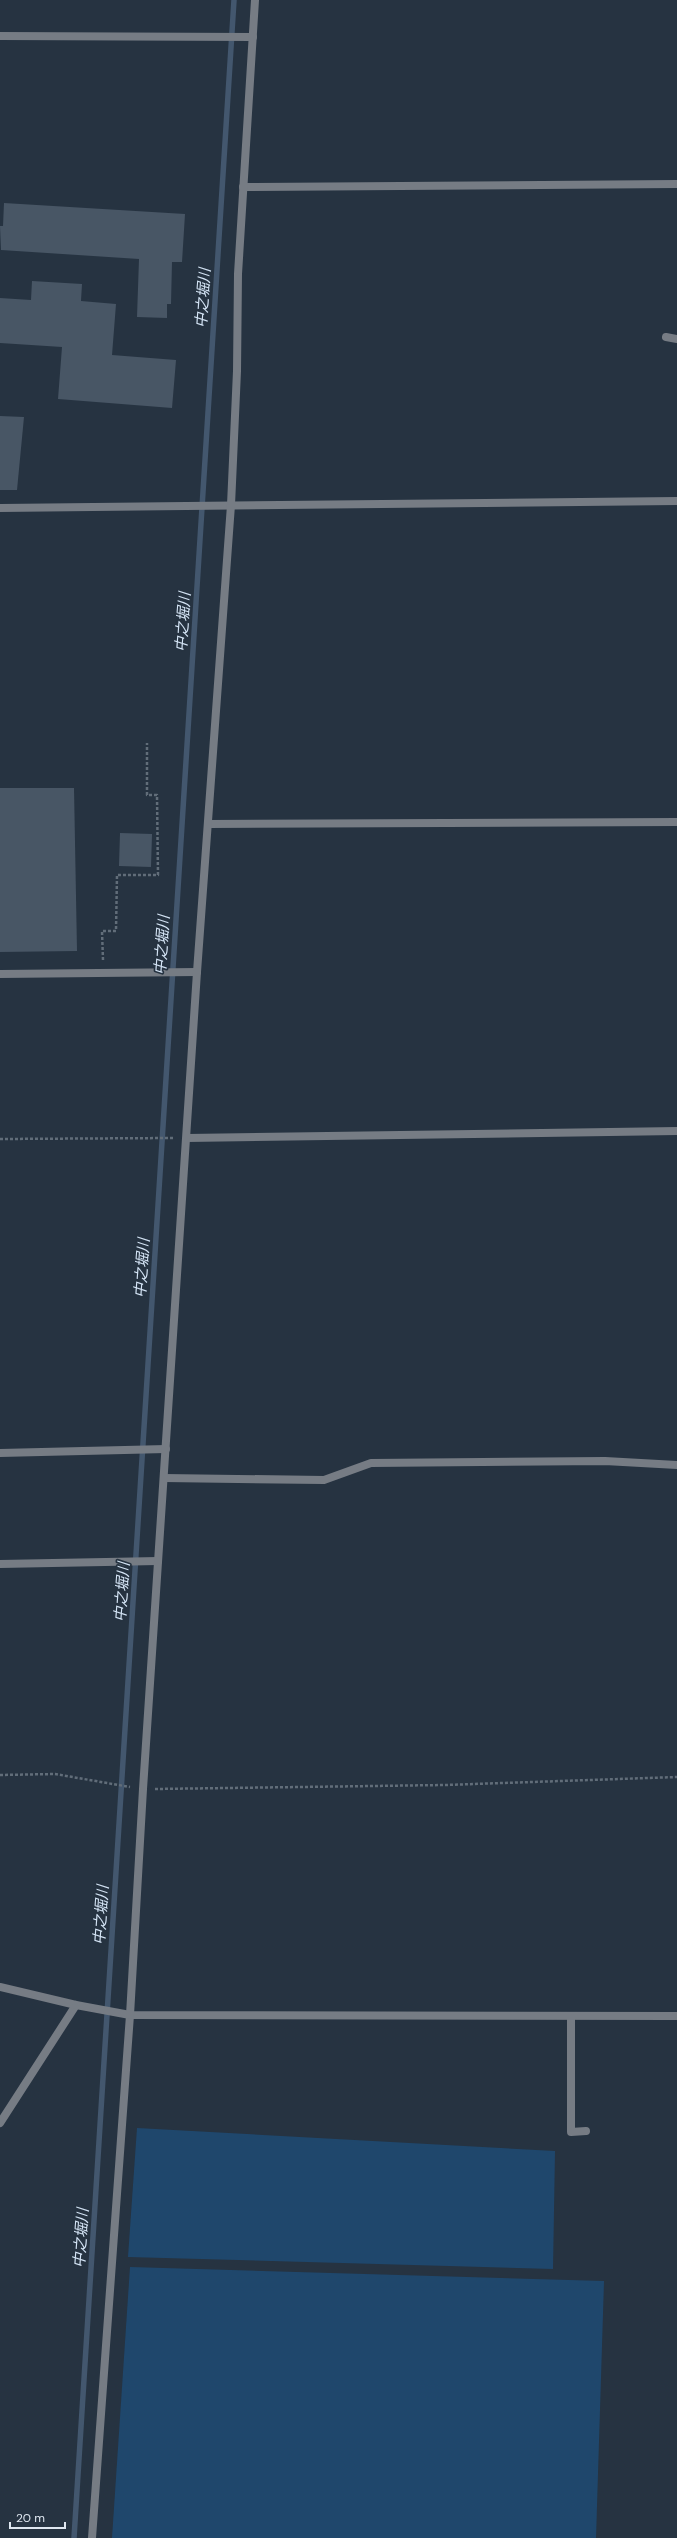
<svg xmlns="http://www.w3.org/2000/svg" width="677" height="2538" font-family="'DM Sans','Noto Sans JP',sans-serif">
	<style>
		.green { fill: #1f476c }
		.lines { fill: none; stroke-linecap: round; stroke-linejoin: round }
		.stream { stroke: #43576e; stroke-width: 5.5 }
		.building { fill: #485665 }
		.path { stroke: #616d79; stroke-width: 2.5; stroke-dasharray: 3 2; stroke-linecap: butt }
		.service { stroke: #767c84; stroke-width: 8 }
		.minor { stroke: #767c84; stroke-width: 8 }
		.tertiary { stroke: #767c84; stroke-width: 8 }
		.labels { text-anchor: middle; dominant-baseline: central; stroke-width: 3.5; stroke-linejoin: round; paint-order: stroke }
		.water-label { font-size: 15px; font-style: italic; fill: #d5e5f6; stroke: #263341 }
	</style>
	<rect width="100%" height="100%" fill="#263341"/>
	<!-- green -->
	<g class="green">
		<polygon points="137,2128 555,2151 553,2269 128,2257"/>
		<polygon points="130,2267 604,2281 596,2538 112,2538"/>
	</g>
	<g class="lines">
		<!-- stream -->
		<polyline class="stream" points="74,2538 234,0"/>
	</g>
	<!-- building -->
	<g class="building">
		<polygon points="4,203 185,214 182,262 172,262 171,304 167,304 167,318 137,317 139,259 1,250 0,226 3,226"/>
		<polygon points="32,281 82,284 81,301 116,304 112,355 176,360 172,408 58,399 62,347 0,343 0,298 31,300"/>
		<polygon points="0,416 24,417 17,490 0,490"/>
		<polygon points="0,788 74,788 77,951 0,952"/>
		<polygon points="120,833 152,834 151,867 119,866"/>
	</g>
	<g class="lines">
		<!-- path -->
		<g class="path">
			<polyline points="103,960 102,931 116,931 117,875 158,875 157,795 147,795 147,743"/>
			<polyline points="0,1139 173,1138"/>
			<polyline points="0,1775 55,1774 130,1787"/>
			<polyline points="155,1789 445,1785 677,1777"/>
		</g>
		<!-- service -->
		<polyline class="service" points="571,2016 571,2132 586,2131"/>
		<!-- minor -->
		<g class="minor">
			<polyline points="0,36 253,37"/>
			<polyline points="243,187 677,184"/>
			<polyline points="666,337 677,339"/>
			<polyline points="208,824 677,822"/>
			<polyline points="0,974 197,972"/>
			<polyline points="187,1138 677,1131"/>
			<polyline points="0,1453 166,1449"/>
			<polyline points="164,1478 324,1480 371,1463 605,1461 677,1465"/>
			<polyline points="0,1564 158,1561"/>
			<polyline points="0,2123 76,2005"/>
			<polyline points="92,2538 130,2015"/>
		</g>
		<!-- tertiary -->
		<g class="tertiary">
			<polyline points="0,508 677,501"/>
			<polyline points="0,1987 76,2005 130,2015 677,2016"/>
			<polyline points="130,2015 143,1789 197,972 231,505 237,371 238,274 255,0"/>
		</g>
	</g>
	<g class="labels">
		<!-- water labels -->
		<g class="water-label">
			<text transform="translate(203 298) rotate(-86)">中之堀川</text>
			<text transform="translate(183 622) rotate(-86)">中之堀川</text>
			<text transform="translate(162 945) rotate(-86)">中之堀川</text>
			<text transform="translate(142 1268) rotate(-86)">中之堀川</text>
			<text transform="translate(122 1592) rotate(-86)">中之堀川</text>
			<text transform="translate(101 1915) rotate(-86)">中之堀川</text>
			<text transform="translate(81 2238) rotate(-86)">中之堀川</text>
		</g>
	</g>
	<!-- scale -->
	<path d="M10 2522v6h55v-6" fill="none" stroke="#dee6ef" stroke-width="2"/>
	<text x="16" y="2522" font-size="12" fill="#dee6ef" stroke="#263341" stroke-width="3" paint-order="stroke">20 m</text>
</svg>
